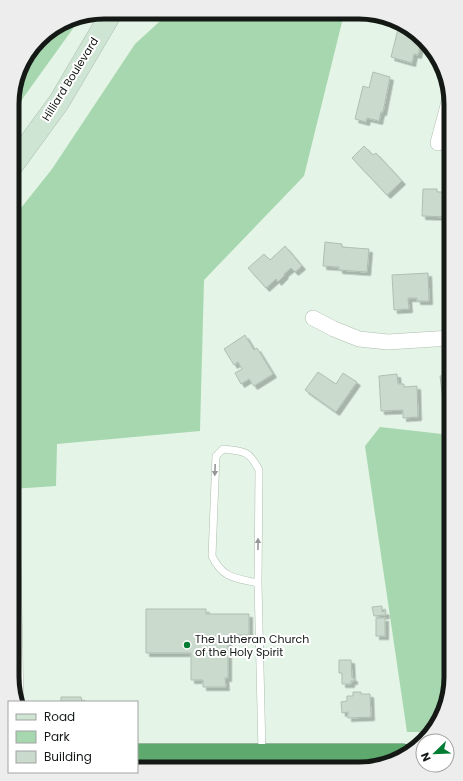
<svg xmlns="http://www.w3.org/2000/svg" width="463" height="781" font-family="Poppins,sans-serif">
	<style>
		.green { fill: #a7d7af }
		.building { fill: #cadacc; stroke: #afbfb1; filter: url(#shadow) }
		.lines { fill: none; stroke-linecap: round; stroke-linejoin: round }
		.lane-casing { stroke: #adbdaf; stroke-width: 8 }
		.street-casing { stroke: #adbdaf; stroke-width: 16 }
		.secondary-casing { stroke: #adbdaf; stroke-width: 22 }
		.highway-casing { stroke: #44774f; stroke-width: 23 }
		.lane { stroke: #fff; stroke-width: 7 }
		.street { stroke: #fff; stroke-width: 15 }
		.secondary { stroke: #cfe5d4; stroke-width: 21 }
		.highway { stroke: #5ea96e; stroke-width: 22 }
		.oneway { fill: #959896 }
		.poi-dot { fill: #007c34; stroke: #fff; stroke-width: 1.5 }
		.labels { text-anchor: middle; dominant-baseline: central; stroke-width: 4; stroke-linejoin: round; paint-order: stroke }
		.street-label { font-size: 11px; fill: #141915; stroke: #fff }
		.poi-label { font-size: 11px; fill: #141915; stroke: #fff; text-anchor: start }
		.rim { fill: none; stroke: #141915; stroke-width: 5 }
	</style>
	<defs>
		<filter id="shadow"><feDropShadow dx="3.5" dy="3.5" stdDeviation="0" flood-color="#0004"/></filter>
	</defs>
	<rect width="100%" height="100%" fill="#e4f5e7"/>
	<!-- green -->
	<g class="green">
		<polygon points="170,12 344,14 304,176 204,280 200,431 57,444 56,486 12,489 13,218 52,169 135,44"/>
		<polygon points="82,16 13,112 13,92 22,63 43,35 69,19"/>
		<polygon points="380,427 451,435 451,683 432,732 407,732 365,446"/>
	</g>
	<!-- building -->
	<g class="building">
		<polygon points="399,25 414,32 413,34 420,36 422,38 418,55 414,54 412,63 391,57"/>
		<polygon points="373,72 390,77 383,112 381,112 379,121 367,118 366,122 355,119 363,86 369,88"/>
		<polygon points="364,146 373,155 376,153 402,181 387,195 352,158"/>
		<polygon points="423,189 437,189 437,192 445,192 445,196 451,196 451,217 422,216"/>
		<polygon points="325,242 342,244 342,247 369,249 367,272 339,270 339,267 323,266"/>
		<polygon points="285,246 302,266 295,272 291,268 284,274 285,275 278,282 276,279 266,288 248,268 264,254 270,260"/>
		<polygon points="428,273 429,301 417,301 417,298 408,298 409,309 394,310 392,275"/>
		<polygon points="245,335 254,350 257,348 273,374 254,386 249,379 241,384 235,373 242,369 238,362 234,365 224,349"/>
		<polygon points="318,372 336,384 343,373 357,382 336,412 305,390"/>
		<polygon points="397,374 398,384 404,384 404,387 417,386 418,417 403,418 403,410 381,411 379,376"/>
		<polygon points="451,375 451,409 444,409 440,376"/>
		<polygon points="382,606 382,612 385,611 386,615 374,616 372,607"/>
		<polygon points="146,609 206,609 206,614 249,614 249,635 236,635 236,638 228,638 228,678 225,678 226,687 203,687 203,680 191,680 191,653 146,653"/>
		<rect x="376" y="618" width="9" height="18"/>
		<polygon points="339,660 351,660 352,678 354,678 354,681 351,681 351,684 342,684 342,673 339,673"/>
		<polygon points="353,692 361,692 361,694 370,694 371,717 348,718 348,712 342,713 341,702 347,701 347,696 353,696"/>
		<polygon points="61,697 81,697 82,702 61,702"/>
	</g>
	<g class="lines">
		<defs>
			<g id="lane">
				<polyline points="17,556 20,702"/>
				<path d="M258,583C236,578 223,579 212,556L216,456L223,449C243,451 249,450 259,470L258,583L262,752"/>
			</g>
			<g id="street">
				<polyline points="438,143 450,98"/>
				<polyline points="313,318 334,329 359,339 388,342 451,338"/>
			</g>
			<polyline id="secondary" points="13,165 59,102 112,12"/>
			<polyline id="highway" points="137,755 403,755"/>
		</defs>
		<!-- lane casing -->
		<use href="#lane" class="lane-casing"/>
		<!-- street casing -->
		<use href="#street" class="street-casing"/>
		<!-- secondary casing -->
		<use href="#secondary" class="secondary-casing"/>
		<!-- highway casing -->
		<use href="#highway" class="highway-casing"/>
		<!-- lane -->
		<use href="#lane" class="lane"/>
		<!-- street -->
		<use href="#street" class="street"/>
		<!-- secondary -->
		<use href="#secondary" class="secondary"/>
		<!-- highway -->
		<use href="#highway" class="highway"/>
	</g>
	<!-- one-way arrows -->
	<defs><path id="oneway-solid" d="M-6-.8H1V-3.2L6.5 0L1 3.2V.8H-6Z"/></defs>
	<g class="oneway">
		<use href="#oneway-solid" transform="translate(215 470) rotate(92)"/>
		<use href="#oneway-solid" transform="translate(258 544) rotate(-90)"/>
	</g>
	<!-- markers -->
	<circle class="poi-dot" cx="187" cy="645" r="4"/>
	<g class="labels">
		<!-- street labels -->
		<g class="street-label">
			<text transform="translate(70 79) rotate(-58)">Hilliard Boulevard</text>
		</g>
		<!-- poi labels -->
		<g class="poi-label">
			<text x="195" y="639">The Lutheran Church<tspan x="195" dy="13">of the Holy Spirit</tspan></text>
		</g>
	</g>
	<!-- crop -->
	<path d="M0 0H463V781H0ZM104 19H359A85 85 0 0 1 444 104V677A85 85 0 0 1 359 762H104A85 85 0 0 1 19 677V104A85 85 0 0 1 104 19Z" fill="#ecedec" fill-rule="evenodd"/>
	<path class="rim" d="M104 19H359A85 85 0 0 1 444 104V677A85 85 0 0 1 359 762H104A85 85 0 0 1 19 677V104A85 85 0 0 1 104 19Z"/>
	<!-- legend -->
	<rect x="8" y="701" width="130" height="72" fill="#ffffff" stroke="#a1a3a1"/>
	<rect x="16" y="714" width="20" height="6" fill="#cfe5d4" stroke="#a1a3a1"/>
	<text x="44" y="721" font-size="12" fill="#141915">Road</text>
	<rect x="16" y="731" width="20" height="12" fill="#a7d7af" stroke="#a1a3a1"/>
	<text x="44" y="741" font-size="12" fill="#141915">Park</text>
	<rect x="16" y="751" width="20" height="12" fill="#cadacc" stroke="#a1a3a1"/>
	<text x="44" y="761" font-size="12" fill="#141915">Building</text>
	<!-- north arrow -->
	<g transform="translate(435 753) rotate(247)"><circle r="19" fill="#ffffff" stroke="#a1a3a1"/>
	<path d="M0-3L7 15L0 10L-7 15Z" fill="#007c34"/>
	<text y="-6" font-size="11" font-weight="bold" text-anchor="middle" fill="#141915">N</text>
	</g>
</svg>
